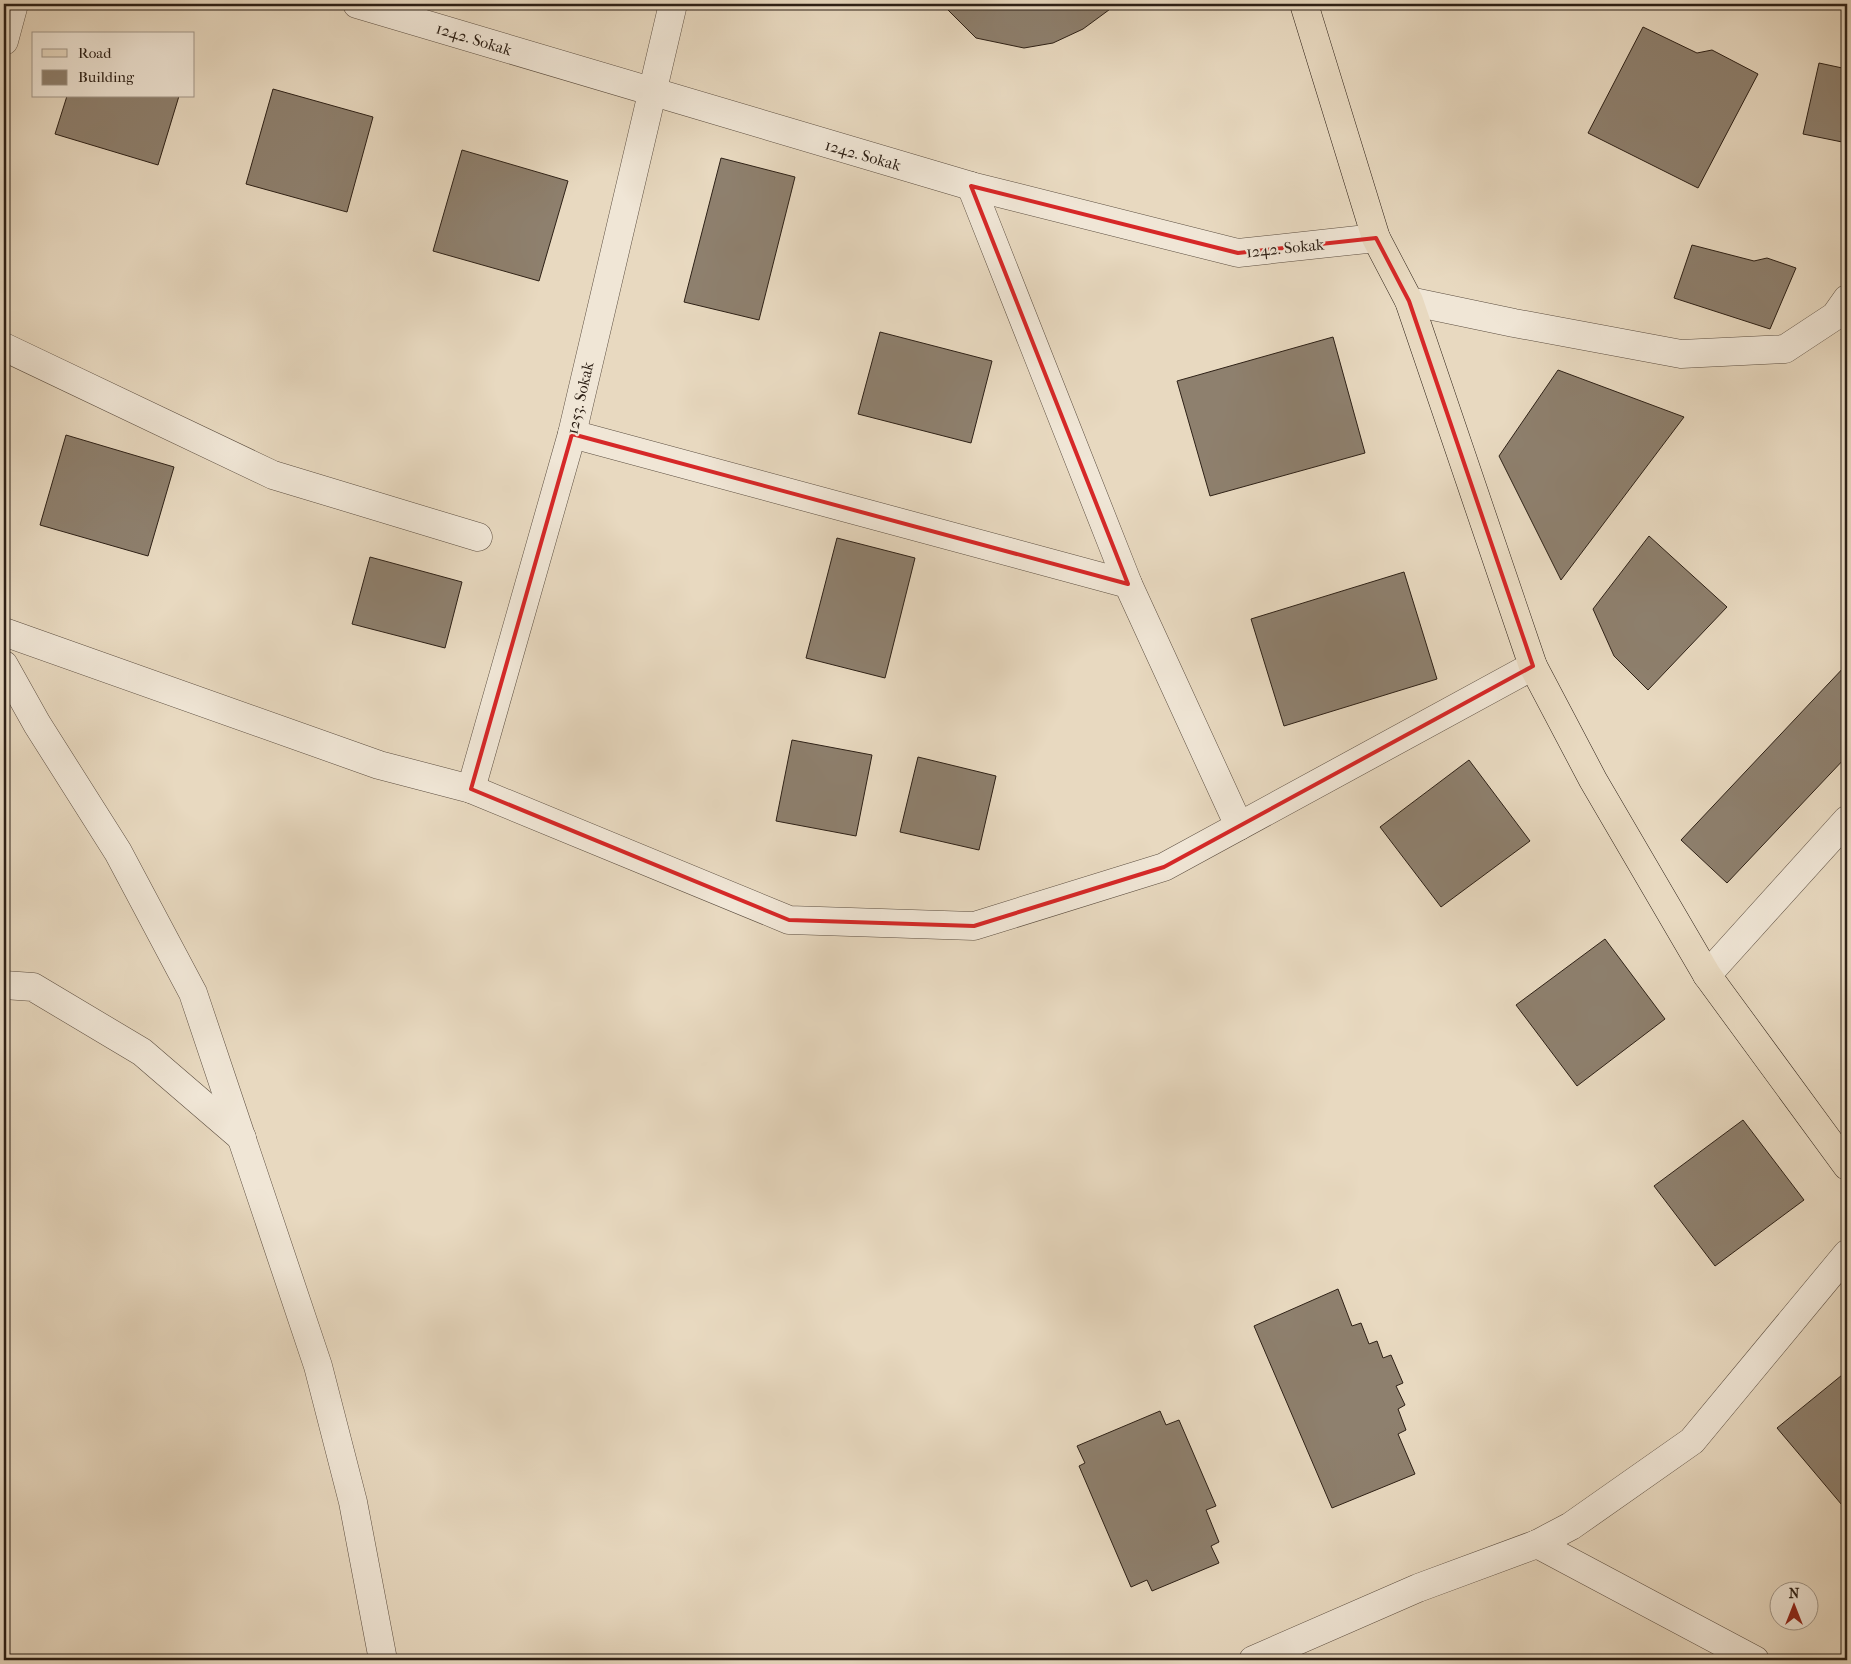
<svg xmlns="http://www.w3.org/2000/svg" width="1851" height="1664" font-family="'IM FELL French Canon',serif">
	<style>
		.building { fill: #8e806e; stroke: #2d2016 }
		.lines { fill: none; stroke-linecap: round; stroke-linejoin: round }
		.minor-casing { stroke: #5c4e40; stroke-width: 29 }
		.major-casing { stroke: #2d2016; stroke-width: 29 }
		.minor { stroke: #f0e6d6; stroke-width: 28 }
		.major { stroke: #e8d9c0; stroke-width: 28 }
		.marked { fill: none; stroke: #d62828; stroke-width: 4; stroke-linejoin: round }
		.labels { text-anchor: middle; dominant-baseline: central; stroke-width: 4; stroke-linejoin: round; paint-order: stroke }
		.street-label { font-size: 16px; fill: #2d2016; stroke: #f0e6d6 }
	</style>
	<rect width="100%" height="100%" fill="#e8d9c0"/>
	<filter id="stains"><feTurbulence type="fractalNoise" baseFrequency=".004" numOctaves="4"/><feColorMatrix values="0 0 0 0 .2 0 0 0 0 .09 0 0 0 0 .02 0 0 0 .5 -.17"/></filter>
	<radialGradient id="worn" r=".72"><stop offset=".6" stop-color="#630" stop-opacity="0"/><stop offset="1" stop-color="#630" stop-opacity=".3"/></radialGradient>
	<!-- building -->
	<g class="building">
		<polygon points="942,4 1117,4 1083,29 1053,43 1024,48 976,38"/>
		<polygon points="1643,27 1697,53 1712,50 1758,74 1698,188 1588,133"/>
		<polygon points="1819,63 1847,69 1847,143 1803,134"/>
		<polygon points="273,89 373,117 347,212 246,184"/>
		<polygon points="67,96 179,96 158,165 55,134"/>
		<polygon points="462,150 568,181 539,281 433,251"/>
		<polygon points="721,158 795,177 759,320 684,302"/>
		<polygon points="1692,245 1754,261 1767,258 1796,268 1770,329 1674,298"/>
		<polygon points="880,332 992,361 971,443 858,414"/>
		<polygon points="1333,337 1365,453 1210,496 1177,381"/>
		<polygon points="1558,370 1684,417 1561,580 1499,456"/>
		<polygon points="66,435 174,467 148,556 40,525"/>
		<polygon points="1649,536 1727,607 1648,690 1614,656 1593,609"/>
		<polygon points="837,538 915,558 885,678 806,658"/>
		<polygon points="370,557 462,582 445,648 352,624"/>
		<polygon points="1404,572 1437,679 1284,726 1251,619"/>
		<polygon points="1847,664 1847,756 1727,883 1681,840"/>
		<polygon points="792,740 872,755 856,836 776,821"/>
		<polygon points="918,757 996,776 979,850 900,832"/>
		<polygon points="1469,760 1530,841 1441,907 1380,827"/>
		<polygon points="1605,939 1665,1019 1577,1086 1516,1005"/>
		<polygon points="1743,1120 1804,1200 1715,1266 1654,1186"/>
		<polygon points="1338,1289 1352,1326 1361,1323 1369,1344 1377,1341 1383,1358 1391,1355 1403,1383 1396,1386 1405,1405 1398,1409 1406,1430 1398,1434 1415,1474 1332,1508 1254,1326"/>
		<polygon points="1847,1371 1847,1511 1777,1428"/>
		<polygon points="1160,1411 1166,1425 1179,1420 1216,1506 1206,1510 1219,1542 1211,1546 1219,1563 1152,1591 1147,1580 1131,1587 1079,1466 1085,1463 1077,1446"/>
	</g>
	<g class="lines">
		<defs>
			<g id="minor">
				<polyline points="357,4 971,186 1238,253 1376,238"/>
				<polyline points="4,41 14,4"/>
				<polyline points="971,186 1128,584 1239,826"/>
				<polyline points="1409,301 1514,323 1681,354 1785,349 1835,316 1847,299"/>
				<polyline points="4,347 273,475 478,537"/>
				<polyline points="572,434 1128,584"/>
				<polyline points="4,632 379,765 471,789 789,920 974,926 1164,867 1533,666"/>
				<polyline points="4,665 37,724 118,852 193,993 318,1366 353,1502 383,1660"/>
				<polyline points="471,789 572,434 673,4"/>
				<polyline points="1707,975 1847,820"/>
				<polyline points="4,985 33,987 142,1052 242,1138"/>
				<polyline points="1537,1544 1755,1660"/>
				<polyline points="1253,1660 1418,1588 1537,1544 1571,1526 1692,1441 1847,1254"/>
			</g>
			<polyline id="major" points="1304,4 1376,238 1409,301 1533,666 1593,780 1707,975 1847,1166"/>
		</defs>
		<!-- minor casing -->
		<use href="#minor" class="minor-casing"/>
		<!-- major casing -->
		<use href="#major" class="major-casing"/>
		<!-- minor -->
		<use href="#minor" class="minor"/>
		<!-- major -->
		<use href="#major" class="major"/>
	</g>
	<!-- marked area -->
	<path class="marked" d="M971,186L1238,253L1376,238L1409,301L1533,666L1164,867L974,926L789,920L471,789L572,434L1128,584Z"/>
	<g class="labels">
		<!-- street labels -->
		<g class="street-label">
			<text transform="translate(474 39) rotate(17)">1242. Sokak</text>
			<text transform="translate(863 155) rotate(16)">1242. Sokak</text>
			<text transform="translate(1285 248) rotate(-6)">1242. Sokak</text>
			<text transform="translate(580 398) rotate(-77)">1253. Sokak</text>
		</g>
	</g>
	<!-- margin -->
	<rect width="1851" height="1664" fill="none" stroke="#e8d9c0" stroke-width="20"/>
	<rect x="5" y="5" width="1841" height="1654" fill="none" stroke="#2d2016" stroke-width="2.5"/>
	<rect x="10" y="10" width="1831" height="1644" fill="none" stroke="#2d2016"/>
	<!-- legend -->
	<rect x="32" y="32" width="162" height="65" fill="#f0e6d6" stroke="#a29789"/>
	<rect x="42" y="49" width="25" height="8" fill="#e8d9c0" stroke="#a29789"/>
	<text x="78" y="58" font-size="15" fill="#2d2016">Road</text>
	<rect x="42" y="70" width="25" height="15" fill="#8e806e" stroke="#a29789"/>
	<text x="78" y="82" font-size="15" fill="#2d2016">Building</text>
	<!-- north arrow -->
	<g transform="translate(1794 1606)"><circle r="24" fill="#f0e6d6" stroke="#a29789"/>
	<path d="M0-4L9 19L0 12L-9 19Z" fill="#8f2418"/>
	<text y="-8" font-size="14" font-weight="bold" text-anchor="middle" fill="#2d2016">N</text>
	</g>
	<rect width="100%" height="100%" filter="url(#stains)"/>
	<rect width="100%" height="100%" fill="url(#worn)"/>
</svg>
